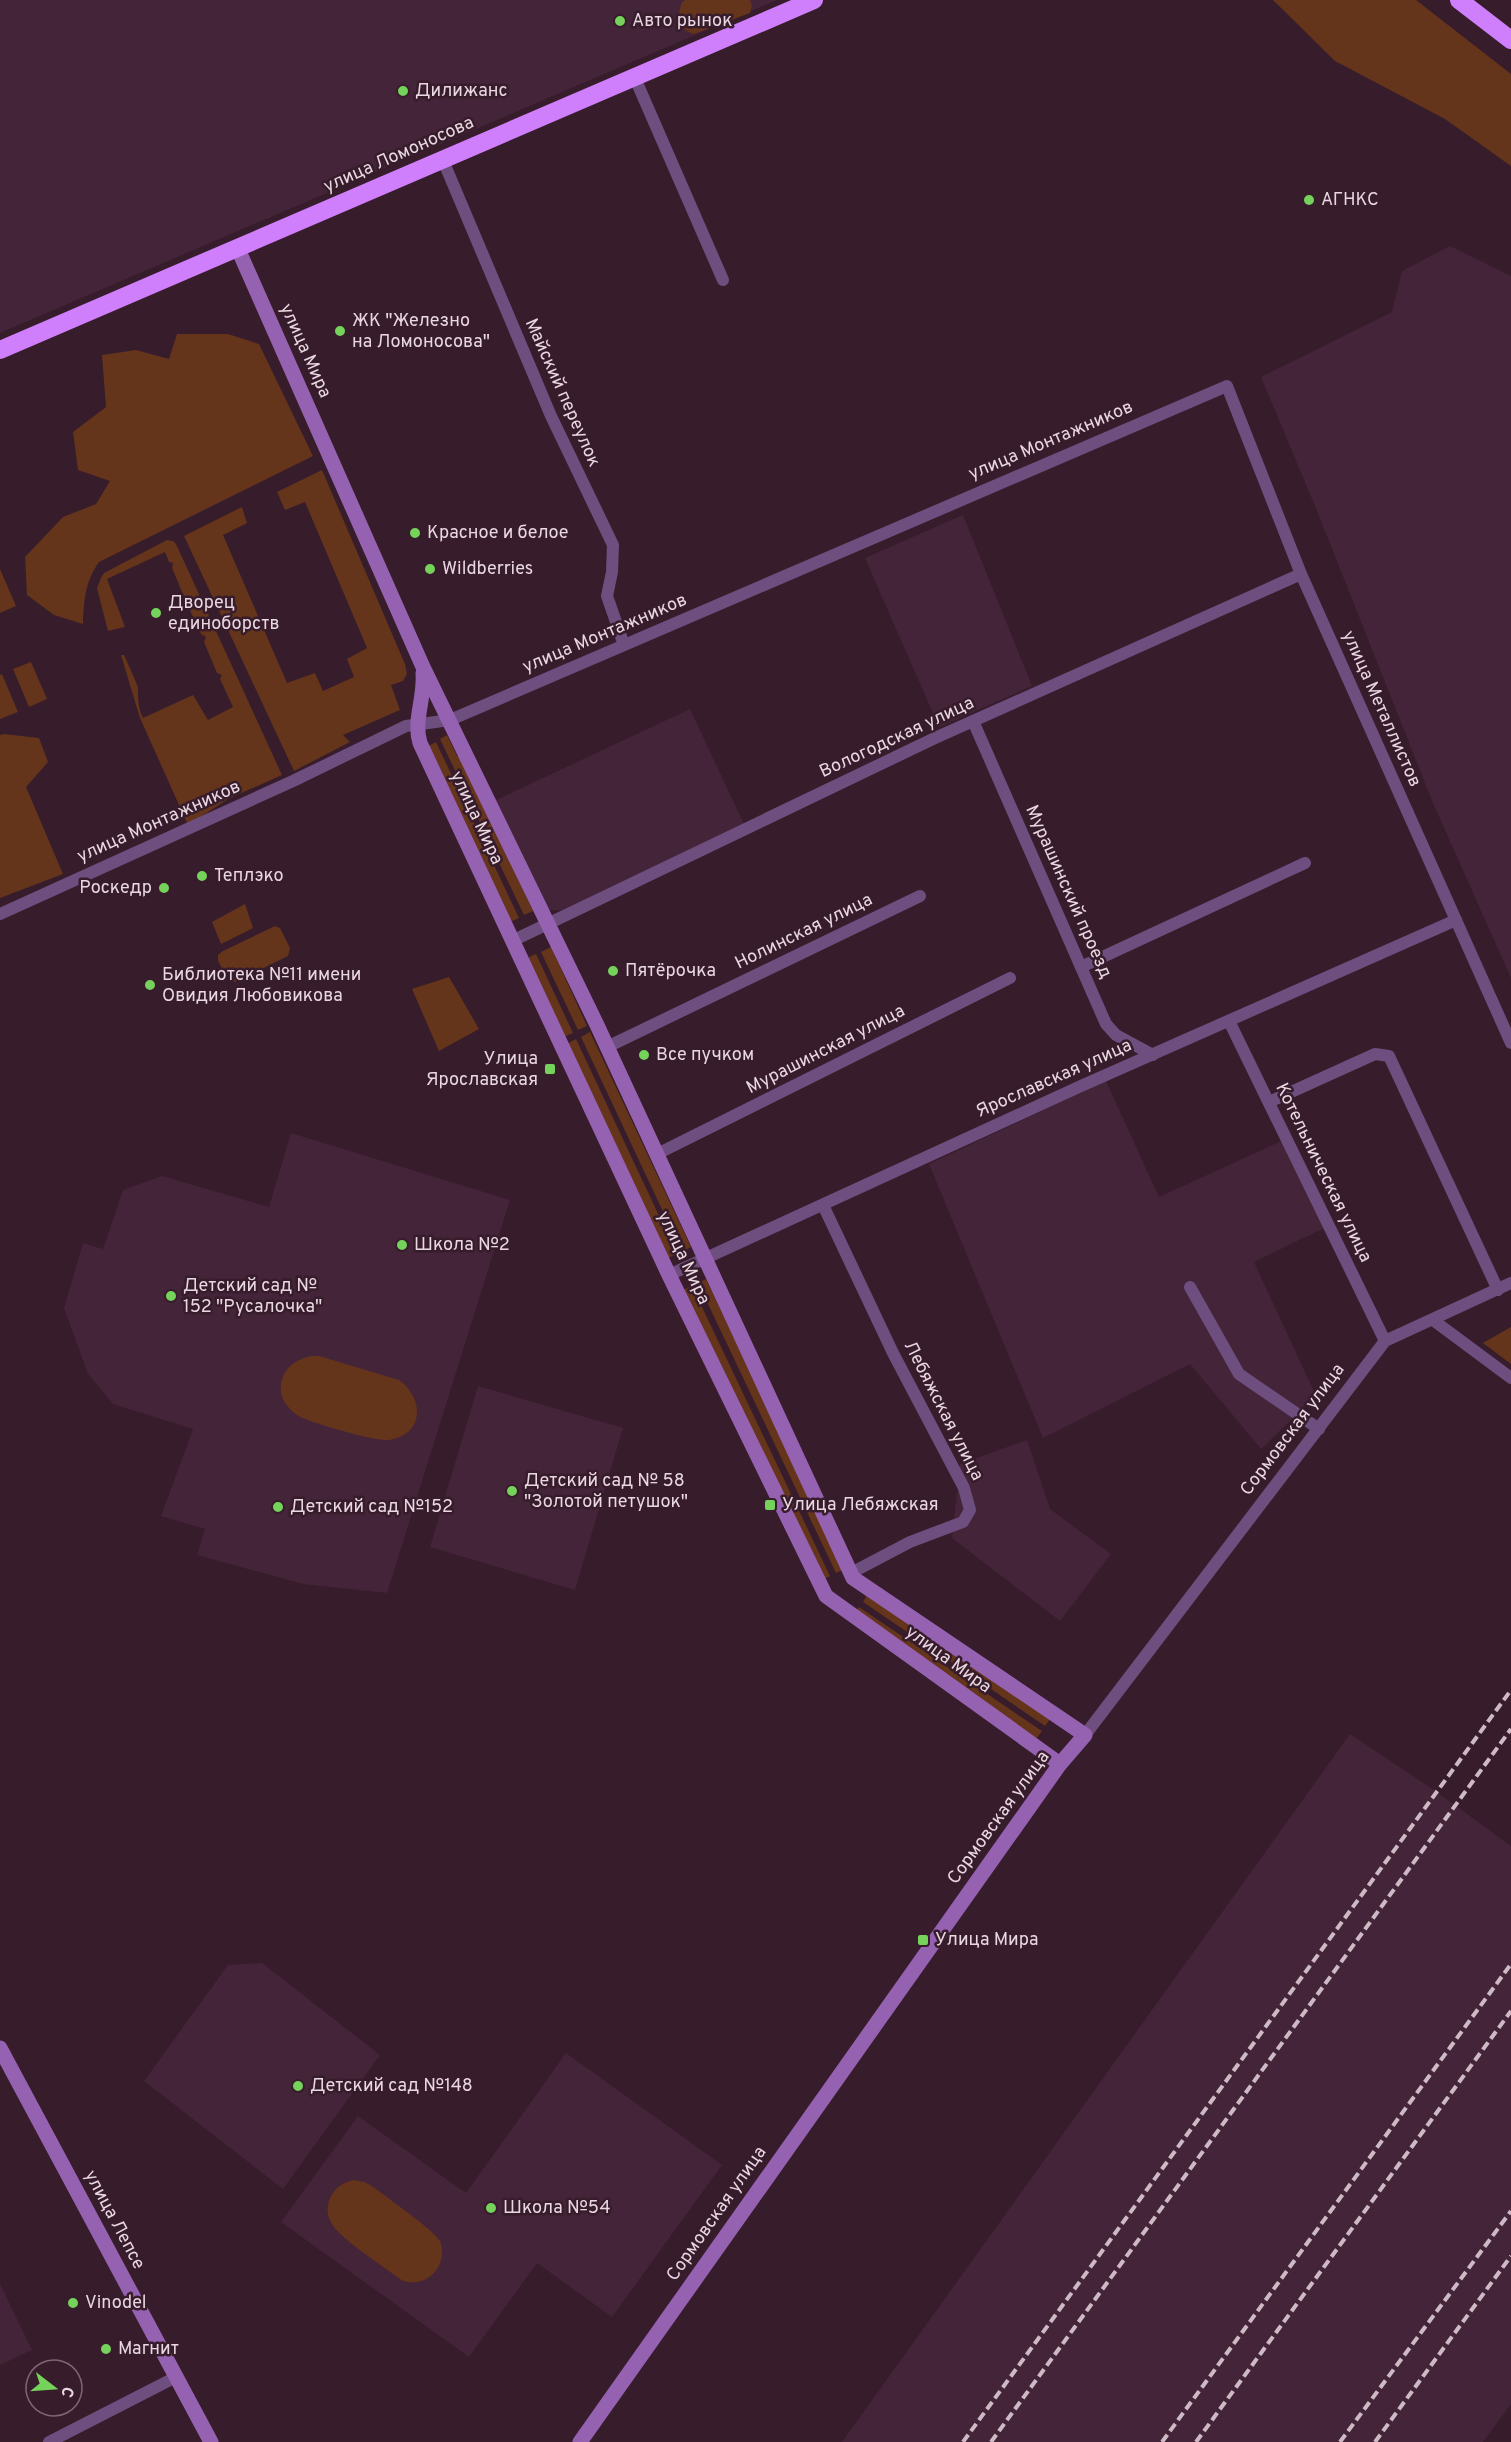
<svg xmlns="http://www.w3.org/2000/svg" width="1511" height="2442" font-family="Overpass,sans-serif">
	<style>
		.built { fill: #442438 }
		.green { fill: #64341b }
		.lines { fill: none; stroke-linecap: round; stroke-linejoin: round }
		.street { stroke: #6d4e7f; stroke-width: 12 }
		.secondary { stroke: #9562b2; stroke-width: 15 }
		.highway { stroke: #d07ffc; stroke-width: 18 }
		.rail { stroke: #cdbac5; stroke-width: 4; stroke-dasharray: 9 4.5; stroke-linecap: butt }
		.poi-dot { fill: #75d25b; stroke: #371c2c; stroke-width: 2 }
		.labels { text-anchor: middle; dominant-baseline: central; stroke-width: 5; stroke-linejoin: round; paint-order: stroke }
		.poi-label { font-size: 18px; fill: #e9d7e1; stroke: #371c2c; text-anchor: start }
		.street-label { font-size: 18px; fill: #e9d7e1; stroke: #371c2c }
	</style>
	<rect width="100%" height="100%" fill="#371c2c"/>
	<!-- built -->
	<g class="built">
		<polygon points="0,0 777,0 0,333"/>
		<polygon points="1450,246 1511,276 1511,978 1433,803 1317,511 1261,377 1392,312 1402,271"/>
		<polygon points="963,515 1032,686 939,727 865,558"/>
		<polygon points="690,709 744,824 562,910 549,910 494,801"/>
		<polygon points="1106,1081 1159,1197 1288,1138 1324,1228 1254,1262 1316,1396 1261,1449 1190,1364 1043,1438 929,1164"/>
		<polygon points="291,1133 510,1200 387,1593 303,1584 197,1555 205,1529 161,1516 193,1429 113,1404 88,1374 64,1308 83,1243 103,1249 123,1190 162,1176 269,1207"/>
		<polygon points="478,1386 623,1428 575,1590 430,1547"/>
		<polygon points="1027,1440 1050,1509 1111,1554 1060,1621 952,1538 960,1464"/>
		<polygon points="1350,1734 1437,1792 1511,1846 1511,2404 1483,2442 842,2442"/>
		<polygon points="262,1963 380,2055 283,2189 144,2081 228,1965"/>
		<polygon points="566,2053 722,2165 612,2317 537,2263 469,2357 281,2222 358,2116 466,2193"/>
		<polygon points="0,2284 32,2350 0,2365"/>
	</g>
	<!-- green -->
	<g class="green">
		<path d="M686,0H750L752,6L750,13L694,34C677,29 677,16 682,2Z"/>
		<polygon points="1273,0 1416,0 1511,74 1511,166 1445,119 1335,61"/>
		<path d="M177,334H228L259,344L313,456L99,562C85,582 84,600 83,624L54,615L27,595L25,557L63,517L96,504L110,481L78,470L73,432L106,407L102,355L136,350L169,359Z"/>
		<polygon points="322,470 405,664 407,674 403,681 391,685 400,710 343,735 350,742 294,771 184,536 242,507 247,523 223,535 287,683 315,673 323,691 354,677 347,659 367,648 305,502 285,510 277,492"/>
		<path d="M167,540L173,541L176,544L282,775L228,799L188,825L140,718L121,655H124C127,662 137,683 138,688C138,698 138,708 143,718L193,695L208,720L233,707L220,679L222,675L217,673L204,642L206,637L201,634L188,606L190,601L185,599L172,568L173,563L169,562L165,552L107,579L125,627L108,631L97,588L101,578L104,573Z"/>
		<polygon points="0,569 16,606 0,613"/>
		<polygon points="31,662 47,699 29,707 13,669"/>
		<polygon points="2,674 18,712 0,719 0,675"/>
		<polygon points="4,734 39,738 48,762 26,787 63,874 0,898 0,735"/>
		<polygon points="447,735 457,756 460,755 533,911 524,915 440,739"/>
		<polygon points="436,742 519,918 510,922 426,747"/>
		<polygon points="245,904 253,928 221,944 212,922"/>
		<polygon points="275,926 280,928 290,948 288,956 235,982 229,981 218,961 218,955 223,951"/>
		<polygon points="551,947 587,1026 578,1030 541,952"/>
		<polygon points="536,954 573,1033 564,1037 527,958"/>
		<polygon points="449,977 479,1029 439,1051 412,989"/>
		<polygon points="590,1032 691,1247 682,1252 581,1037"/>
		<polygon points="576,1039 677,1254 668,1258 567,1044"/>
		<polygon points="706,1279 843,1570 836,1573 698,1283"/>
		<polygon points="692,1286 830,1576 824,1579 683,1290"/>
		<polygon points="1511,1327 1511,1364 1483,1343"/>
		<path d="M311,1356H319L399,1380C425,1399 424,1435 389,1440C377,1442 307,1422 297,1415C287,1408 279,1397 281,1385C283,1367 296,1360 311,1356Z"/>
		<polygon points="868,1593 1051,1718 1045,1726 863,1602"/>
		<polygon points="859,1607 1042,1731 1036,1739 854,1613"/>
		<path d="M353,2180L364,2182L372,2186C386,2197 436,2231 441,2243C444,2254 441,2266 433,2274C424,2282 415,2284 403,2281C386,2268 339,2239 331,2222C326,2214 327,2204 331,2196C337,2186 343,2183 353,2180Z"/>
	</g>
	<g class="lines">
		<!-- street -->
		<g class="street">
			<polyline points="634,76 723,280"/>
			<polyline points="442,158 551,416 613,545 612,572 607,596 624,645"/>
			<polyline points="973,721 1106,1024 1116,1035 1153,1055"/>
			<polyline points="0,914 293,781 406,726 450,720 1227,386 1301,574 1511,1043"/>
			<polyline points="512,941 935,738 1301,574"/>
			<polyline points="1081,967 1305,863"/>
			<polyline points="1229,1021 1385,1341"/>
			<polyline points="607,1047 920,896"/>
			<polyline points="1269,1102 1375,1054 1389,1056 1498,1290"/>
			<polyline points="657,1154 1010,978"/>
			<polyline points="823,1205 893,1353 964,1488 970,1510 963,1522 910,1542 851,1573"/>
			<polyline points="669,1275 1081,1086 1456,920"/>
			<polyline points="1190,1287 1239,1374 1319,1429"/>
			<polyline points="1433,1320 1511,1378"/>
			<polyline points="1085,1735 1385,1341 1511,1283"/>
			<polyline points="49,2442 176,2377"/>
		</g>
		<!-- secondary -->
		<g class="secondary">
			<polyline points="238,249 423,667 597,1025 853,1578 1085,1735 1060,1764 580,2442"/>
			<path d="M423,673C425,699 413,720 420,743L669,1275L826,1596L1060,1764"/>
			<polyline points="0,2048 211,2442"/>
		</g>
		<!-- highway -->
		<g class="highway">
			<polyline points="1459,0 1511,40"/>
			<polyline points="0,350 814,0"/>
		</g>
		<!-- rail -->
		<g class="rail">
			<polyline points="963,2442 1511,1690"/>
			<polyline points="991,2442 1511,1729"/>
			<polyline points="1162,2442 1511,1964"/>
			<polyline points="1196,2442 1511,2011"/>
			<polyline points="1340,2442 1511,2211"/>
			<polyline points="1375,2442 1511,2256"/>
		</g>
	</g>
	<!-- markers -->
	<g class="poi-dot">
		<circle cx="620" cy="21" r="6"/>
		<circle cx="403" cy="91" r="6"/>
		<circle cx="1309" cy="200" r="6"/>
		<circle cx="340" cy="331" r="6"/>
		<circle cx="415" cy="533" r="6"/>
		<circle cx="430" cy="569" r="6"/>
		<circle cx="156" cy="613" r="6"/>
		<circle cx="202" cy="876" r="6"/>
		<circle cx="164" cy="888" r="6"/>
		<circle cx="613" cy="971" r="6"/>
		<circle cx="150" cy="985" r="6"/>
		<circle cx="644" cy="1055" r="6"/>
		<rect x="544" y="1063" width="12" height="12" rx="3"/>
		<circle cx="402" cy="1245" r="6"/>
		<circle cx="171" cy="1296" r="6"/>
		<circle cx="512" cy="1491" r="6"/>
		<rect x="764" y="1499" width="12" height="12" rx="3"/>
		<circle cx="278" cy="1507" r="6"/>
		<rect x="917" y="1934" width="12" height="12" rx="3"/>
		<circle cx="298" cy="2086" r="6"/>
		<circle cx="491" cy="2208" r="6"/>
		<circle cx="73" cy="2303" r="6"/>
		<circle cx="106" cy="2349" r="6"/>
	</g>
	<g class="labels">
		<!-- poi labels -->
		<g class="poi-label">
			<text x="632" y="21">Авто рынок</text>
			<text x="415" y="91">Дилижанс</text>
			<text x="1321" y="200">АГНКС</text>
			<text x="352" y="321">ЖК "Железно<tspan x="352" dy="21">на Ломоносова"</tspan></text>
			<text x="427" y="533">Красное и белое</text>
			<text x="442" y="569">Wildberries</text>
			<text x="168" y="603">Дворец<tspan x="168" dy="21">единоборств</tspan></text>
			<text x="214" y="876">Теплэко</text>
			<text x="152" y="888" text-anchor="end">Роскедр</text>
			<text x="625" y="971">Пятёрочка</text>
			<text x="162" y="975">Библиотека №11 имени<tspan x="162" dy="21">Овидия Любовикова</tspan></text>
			<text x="656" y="1055">Все пучком</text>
			<text x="538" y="1059" text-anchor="end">Улица<tspan x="538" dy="21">Ярославская</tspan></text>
			<text x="414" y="1245">Школа №2</text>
			<text x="183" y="1286">Детский сад №<tspan x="183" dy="21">152 "Русалочка"</tspan></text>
			<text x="524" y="1481">Детский сад № 58<tspan x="524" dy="21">"Золотой петушок"</tspan></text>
			<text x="782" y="1505">Улица Лебяжская</text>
			<text x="290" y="1507">Детский сад №152</text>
			<text x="935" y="1940">Улица Мира</text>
			<text x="310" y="2086">Детский сад №148</text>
			<text x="503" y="2208">Школа №54</text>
			<text x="85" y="2303">Vinodel</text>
			<text x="118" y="2349">Магнит</text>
		</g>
		<!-- street labels -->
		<g class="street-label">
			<text transform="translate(399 155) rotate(-24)">улица Ломоносова</text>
			<text transform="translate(305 351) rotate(66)">улица Мира</text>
			<text transform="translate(562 393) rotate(66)">Майский переулок</text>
			<text transform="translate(1051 441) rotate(-23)">улица Монтажников</text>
			<text transform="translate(605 634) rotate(-23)">улица Монтажников</text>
			<text transform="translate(1381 709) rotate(66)">улица Металлистов</text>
			<text transform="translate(897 738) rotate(-25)">Вологодская улица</text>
			<text transform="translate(476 818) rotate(65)">улица Мира</text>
			<text transform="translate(159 822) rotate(-24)">улица Монтажников</text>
			<text transform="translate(1068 892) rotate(66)">Мурашинский проезд</text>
			<text transform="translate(804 932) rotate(-26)">Нолинская улица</text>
			<text transform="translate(826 1050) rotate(-27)">Мурашинская улица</text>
			<text transform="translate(1054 1079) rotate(-24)">Ярославская улица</text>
			<text transform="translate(1323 1173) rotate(64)">Котельническая улица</text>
			<text transform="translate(683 1258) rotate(65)">улица Мира</text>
			<text transform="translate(943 1411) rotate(63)">Лебяжская улица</text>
			<text transform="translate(1293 1430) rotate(-53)">Сормовская улица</text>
			<text transform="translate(948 1660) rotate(36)">улица Мира</text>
			<text transform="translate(999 1818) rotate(-54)">Сормовская улица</text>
			<text transform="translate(717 2214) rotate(-55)">Сормовская улица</text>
			<text transform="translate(114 2220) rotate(62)">улица Лепсе</text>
		</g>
	</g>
	<!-- north arrow -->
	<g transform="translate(54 2388) rotate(107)"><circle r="28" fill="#371c2c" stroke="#7e6774" stroke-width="1.5"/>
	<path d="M0-4.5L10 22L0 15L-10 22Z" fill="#75d25b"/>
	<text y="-9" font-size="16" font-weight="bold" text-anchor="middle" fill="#e9d7e1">С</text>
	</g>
</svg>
